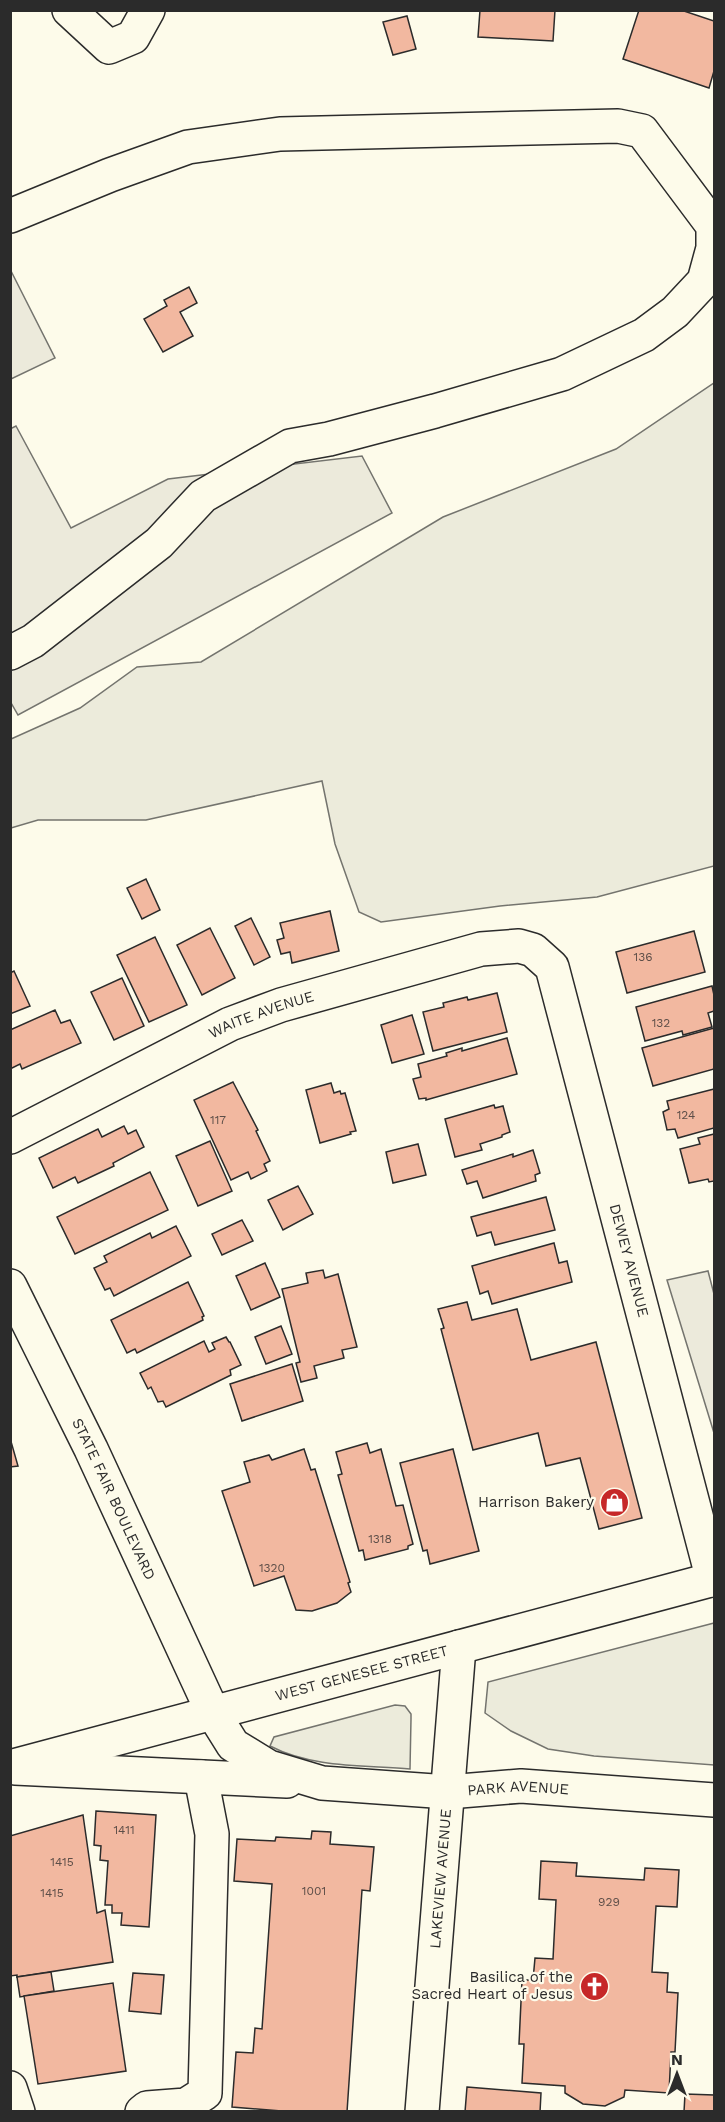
<svg xmlns="http://www.w3.org/2000/svg" width="725" height="2122" font-family="'Work Sans',sans-serif">
	<style>
		.green { fill: #ecebdb; stroke: #74746e; stroke-width: 1.5 }
		.parking { fill: #eceadb; stroke: #74746e; stroke-width: 1.5 }
		.building { fill: #f2b8a0; stroke: #2b2b2b; stroke-width: 1.5 }
		.lines { fill: none; stroke-linecap: round; stroke-linejoin: round }
		.minor-casing { stroke: #2b2b2b; stroke-width: 36 }
		.major-casing { stroke: #2b2b2b; stroke-width: 36 }
		.minor { stroke: #fdfbea; stroke-width: 33 }
		.major { stroke: #fdfbea; stroke-width: 33 }
		.labels { text-anchor: middle; dominant-baseline: central; stroke-width: 4.5; stroke-linejoin: round; paint-order: stroke }
		.number-label { font-size: 12px; fill: #5d4e48 }
		.street-label { font-size: 15px; fill: #2b2b2b; stroke: #fdfbea }
		.poi-label { font-size: 15px; fill: #2b2b2b; stroke: #fdfbea; text-anchor: end }
	</style>
	<rect width="100%" height="100%" fill="#fdfbea"/>
	<!-- green -->
	<g class="green">
		<polygon points="714,383 714,866 597,897 500,906 381,922 359,912 335,844 322,781 146,820 38,820 11,828 11,739 80,708 137,667 201,662 443,517 616,449"/>
		<polygon points="714,1623 714,1765 594,1756 548,1749 511,1731 485,1713 488,1682"/>
		<path d="M395,1705L405,1706L411,1714V1719L410,1769C363,1765 312,1768 270,1746L274,1737Z"/>
	</g>
	<!-- parking -->
	<g class="parking">
		<polygon points="10,269 55,358 11,379 10,379"/>
		<polygon points="16,426 71,528 168,479 362,456 392,513 18,715 10,701 10,429"/>
		<polygon points="708,1271 714,1294 714,1433 667,1280"/>
	</g>
	<!-- building -->
	<g class="building">
		<polygon points="480,10 555,10 553,41 478,37"/>
		<polygon points="639,10 681,10 714,21 714,71 709,88 623,59"/>
		<polygon points="407,16 416,49 393,55 383,22"/>
		<polygon points="189,287 197,303 180,312 193,336 163,352 144,319 167,306 164,300"/>
		<polygon points="146,879 160,910 142,919 127,888"/>
		<polygon points="330,911 339,951 292,963 290,952 281,954 277,940 284,938 280,923"/>
		<polygon points="251,918 270,957 254,965 235,926"/>
		<polygon points="210,928 235,978 202,995 177,945"/>
		<polygon points="694,931 705,972 627,993 616,952"/>
		<polygon points="155,937 187,1005 149,1022 117,955"/>
		<polygon points="14,971 30,1006 10,1014 10,973"/>
		<polygon points="122,978 144,1026 114,1040 91,992"/>
		<polygon points="712,986 714,995 714,1011 708,1013 712,1027 683,1035 682,1031 645,1041 636,1007"/>
		<polygon points="497,993 507,1032 433,1051 423,1012 444,1007 443,1003 467,997 468,1000"/>
		<polygon points="55,1010 61,1023 70,1020 81,1043 22,1069 20,1064 10,1069 10,1030"/>
		<polygon points="412,1015 424,1054 392,1063 381,1025"/>
		<polygon points="714,1028 714,1069 653,1086 642,1048"/>
		<polygon points="507,1038 517,1074 426,1100 426,1098 419,1099 413,1079 421,1077 418,1064 447,1056 446,1053 462,1048 462,1051"/>
		<polygon points="233,1082 258,1130 256,1131 270,1161 264,1164 267,1171 251,1179 248,1172 231,1180 194,1100"/>
		<polygon points="331,1083 334,1093 340,1091 341,1094 345,1093 356,1131 350,1132 351,1134 320,1143 306,1090"/>
		<polygon points="714,1089 714,1128 678,1138 675,1129 667,1130 663,1112 669,1109 667,1101"/>
		<polygon points="494,1105 495,1108 503,1106 510,1132 502,1135 502,1137 480,1144 482,1150 455,1157 445,1119"/>
		<polygon points="124,1126 128,1134 136,1130 144,1147 113,1163 114,1166 78,1183 75,1177 53,1188 39,1158 98,1129 102,1137"/>
		<polygon points="714,1134 714,1181 709,1182 708,1179 689,1183 680,1149 700,1144 698,1138"/>
		<polygon points="210,1141 232,1191 198,1206 176,1156"/>
		<polygon points="418,1144 426,1175 393,1183 386,1152"/>
		<polygon points="533,1150 540,1173 535,1175 536,1181 483,1198 477,1181 467,1184 462,1170 513,1154 513,1157"/>
		<polygon points="150,1172 168,1210 75,1254 57,1217"/>
		<polygon points="298,1186 313,1214 283,1230 268,1200"/>
		<polygon points="546,1197 555,1230 495,1245 491,1232 477,1236 471,1217"/>
		<polygon points="242,1220 253,1241 222,1255 212,1234"/>
		<polygon points="176,1226 191,1256 114,1296 110,1288 105,1290 94,1268 107,1262 104,1256 150,1233 152,1238"/>
		<polygon points="554,1243 559,1263 567,1261 572,1282 492,1304 488,1291 480,1294 472,1266"/>
		<polygon points="265,1263 280,1297 251,1310 236,1276"/>
		<polygon points="323,1270 325,1278 338,1274 357,1347 342,1350 344,1358 314,1366 317,1378 301,1382 296,1363 300,1362 282,1289 308,1283 306,1273"/>
		<polygon points="188,1282 204,1316 202,1317 203,1320 137,1353 135,1349 127,1353 111,1320"/>
		<polygon points="467,1302 472,1320 517,1309 531,1360 596,1342 642,1518 599,1529 580,1458 546,1466 538,1433 473,1450 441,1329 444,1328 438,1309"/>
		<polygon points="281,1326 292,1354 266,1364 255,1337"/>
		<polygon points="226,1337 229,1342 230,1342 241,1365 230,1370 231,1375 166,1407 163,1401 158,1402 151,1387 148,1389 140,1373 204,1341 209,1352 215,1349 212,1343"/>
		<polygon points="292,1364 303,1401 242,1421 230,1384"/>
		<polygon points="10,1438 18,1466 10,1467"/>
		<polygon points="367,1443 370,1453 381,1449 396,1506 403,1505 413,1544 408,1546 408,1549 365,1560 363,1550 359,1551 338,1475 342,1474 336,1452"/>
		<polygon points="304,1449 311,1470 315,1469 350,1582 348,1583 351,1592 337,1603 312,1611 296,1610 284,1576 254,1586 222,1491 250,1482 244,1462 269,1455 272,1460"/>
		<polygon points="453,1449 479,1551 430,1564 427,1550 423,1551 400,1463"/>
		<polygon points="96,1811 156,1815 149,1927 121,1925 122,1913 112,1913 112,1905 105,1905 108,1861 100,1860 101,1846 94,1845"/>
		<polygon points="83,1815 97,1913 105,1910 113,1962 17,1977 17,1975 10,1976 10,1836"/>
		<polygon points="312,1831 331,1832 330,1844 374,1847 370,1891 362,1890 347,2112 294,2112 232,2107 236,2052 253,2053 255,2028 262,2029 272,1884 234,1881 237,1839 275,1841 276,1837 311,1839"/>
		<polygon points="541,1861 577,1863 576,1876 644,1880 645,1868 679,1870 677,1907 656,1906 652,1972 668,1973 667,1992 678,1993 675,2052 671,2052 669,2093 625,2090 624,2097 605,2106 583,2104 565,2093 565,2086 522,2083 524,2044 519,2044 522,1980 533,1980 535,1958 553,1959 556,1900 539,1899"/>
		<polygon points="51,1972 54,1991 20,1997 17,1977"/>
		<polygon points="133,1973 164,1975 161,2014 129,2011"/>
		<polygon points="113,1983 126,2071 38,2084 24,1996"/>
		<polygon points="467,2087 541,2093 540,2112 465,2112"/>
		<polygon points="685,2094 714,2095 714,2112 684,2112"/>
	</g>
	<g class="lines">
		<defs>
			<g id="minor">
				<polyline points="69,10 109,47 133,37 148,10"/>
				<polyline points="10,216 110,175 188,147 280,134 618,126 642,131 713,226 713,248 704,281 675,312 644,335 562,374 435,411 329,439 290,446 203,496 159,543 33,641 10,653"/>
				<path id="s1" d="M10,1137L230,1024L281,1005L481,949L519,946L533,950L552,967L713,1580"/>
				<path id="s2" d="M213,1713L233,1745L269,1767L322,1783L448,1792L521,1786L714,1800"/>
				<polyline points="15,1768 287,1781"/>
				<polyline points="10,2088 18,2112"/>
				<polyline points="142,2112 147,2108 186,2105 205,2093 212,1834 201,1777"/>
				<path id="s3" d="M422,2112L459,1647"/>
			</g>
			<g id="major">
				<path id="s4" d="M10,1286L91,1449L213,1713"/>
				<path id="s5" d="M10,1767L714,1579"/>
			</g>
		</defs>
		<!-- minor casing -->
		<use href="#minor" class="minor-casing"/>
		<!-- major casing -->
		<use href="#major" class="major-casing"/>
		<!-- minor -->
		<use href="#minor" class="minor"/>
		<!-- major -->
		<use href="#major" class="major"/>
	</g>
	<!-- icons -->
	<defs>
		<symbol id="shop-disc" viewBox="-11 -11 22 22"><circle r="9.5" fill="#c62828" stroke="#fdfbea"/><path d="M-5-2.5h2.3a2.7 3.5 0 0 1 5.4 0H5L5.5 6h-11ZM-1.5-2.5h3a1.5 2.3 0 0 0-3 0Z" fill="#fff"/></symbol>
		<symbol id="church-disc" viewBox="-11 -11 22 22"><circle r="9.5" fill="#c62828" stroke="#fdfbea"/><path d="M-1.2-6h2.4v3.5h3.3v2.4h-3.3V6h-2.4V-.1h-3.3v-2.4h3.3Z" fill="#fff"/></symbol>
	</defs>
	<g fill-rule="evenodd">
		<use href="#shop-disc" x="598" y="1486" width="33" height="33"/>
		<use href="#church-disc" x="578" y="1970" width="33" height="33"/>
	</g>
	<g class="labels">
		<!-- number labels -->
		<g class="number-label">
			<text x="643" y="957">136</text>
			<text x="661" y="1023">132</text>
			<text x="686" y="1115">124</text>
			<text x="218" y="1120">117</text>
			<text x="380" y="1539">1318</text>
			<text x="272" y="1568">1320</text>
			<text x="124" y="1830">1411</text>
			<text x="62" y="1862">1415</text>
			<text x="314" y="1891">1001</text>
			<text x="52" y="1893">1415</text>
			<text x="609" y="1902">929</text>
		</g>
		<!-- street labels -->
		<g class="street-label">
			<text stroke="none"><textPath href="#s1" startOffset="280">WAITE AVENUE</textPath></text>
			<text stroke="none"><textPath href="#s1" startOffset="891">DEWEY AVENUE</textPath></text>
			<text stroke="none"><textPath href="#s4" startOffset="237">STATE FAIR BOULEVARD</textPath></text>
			<text stroke="none"><textPath href="#s5" startOffset="364">WEST GENESEE STREET</textPath></text>
			<text stroke="none"><textPath href="#s2" startOffset="332">PARK AVENUE</textPath></text>
			<text stroke="none"><textPath href="#s3" startOffset="234">LAKEVIEW AVENUE</textPath></text>
		</g>
		<!-- poi labels -->
		<g class="poi-label">
			<text x="594" y="1502">Harrison Bakery</text>
			<text x="573" y="1977">Basilica of the<tspan x="573" dy="17">Sacred Heart of Jesus</tspan></text>
		</g>
	</g>
	<!-- border -->
	<rect width="725" height="2122" fill="none" stroke="#2b2b2b" stroke-width="24"/>
	<!-- north arrow -->
	<g transform="translate(677 2074)" stroke="#fdfbea" stroke-width="4.5" paint-order="stroke">
	<path d="M0-4.5L10 22L0 15L-10 22Z" fill="#2b2b2b"/>
	<text y="-9" font-size="16" font-weight="bold" text-anchor="middle" fill="#2b2b2b">N</text>
	</g>
</svg>
